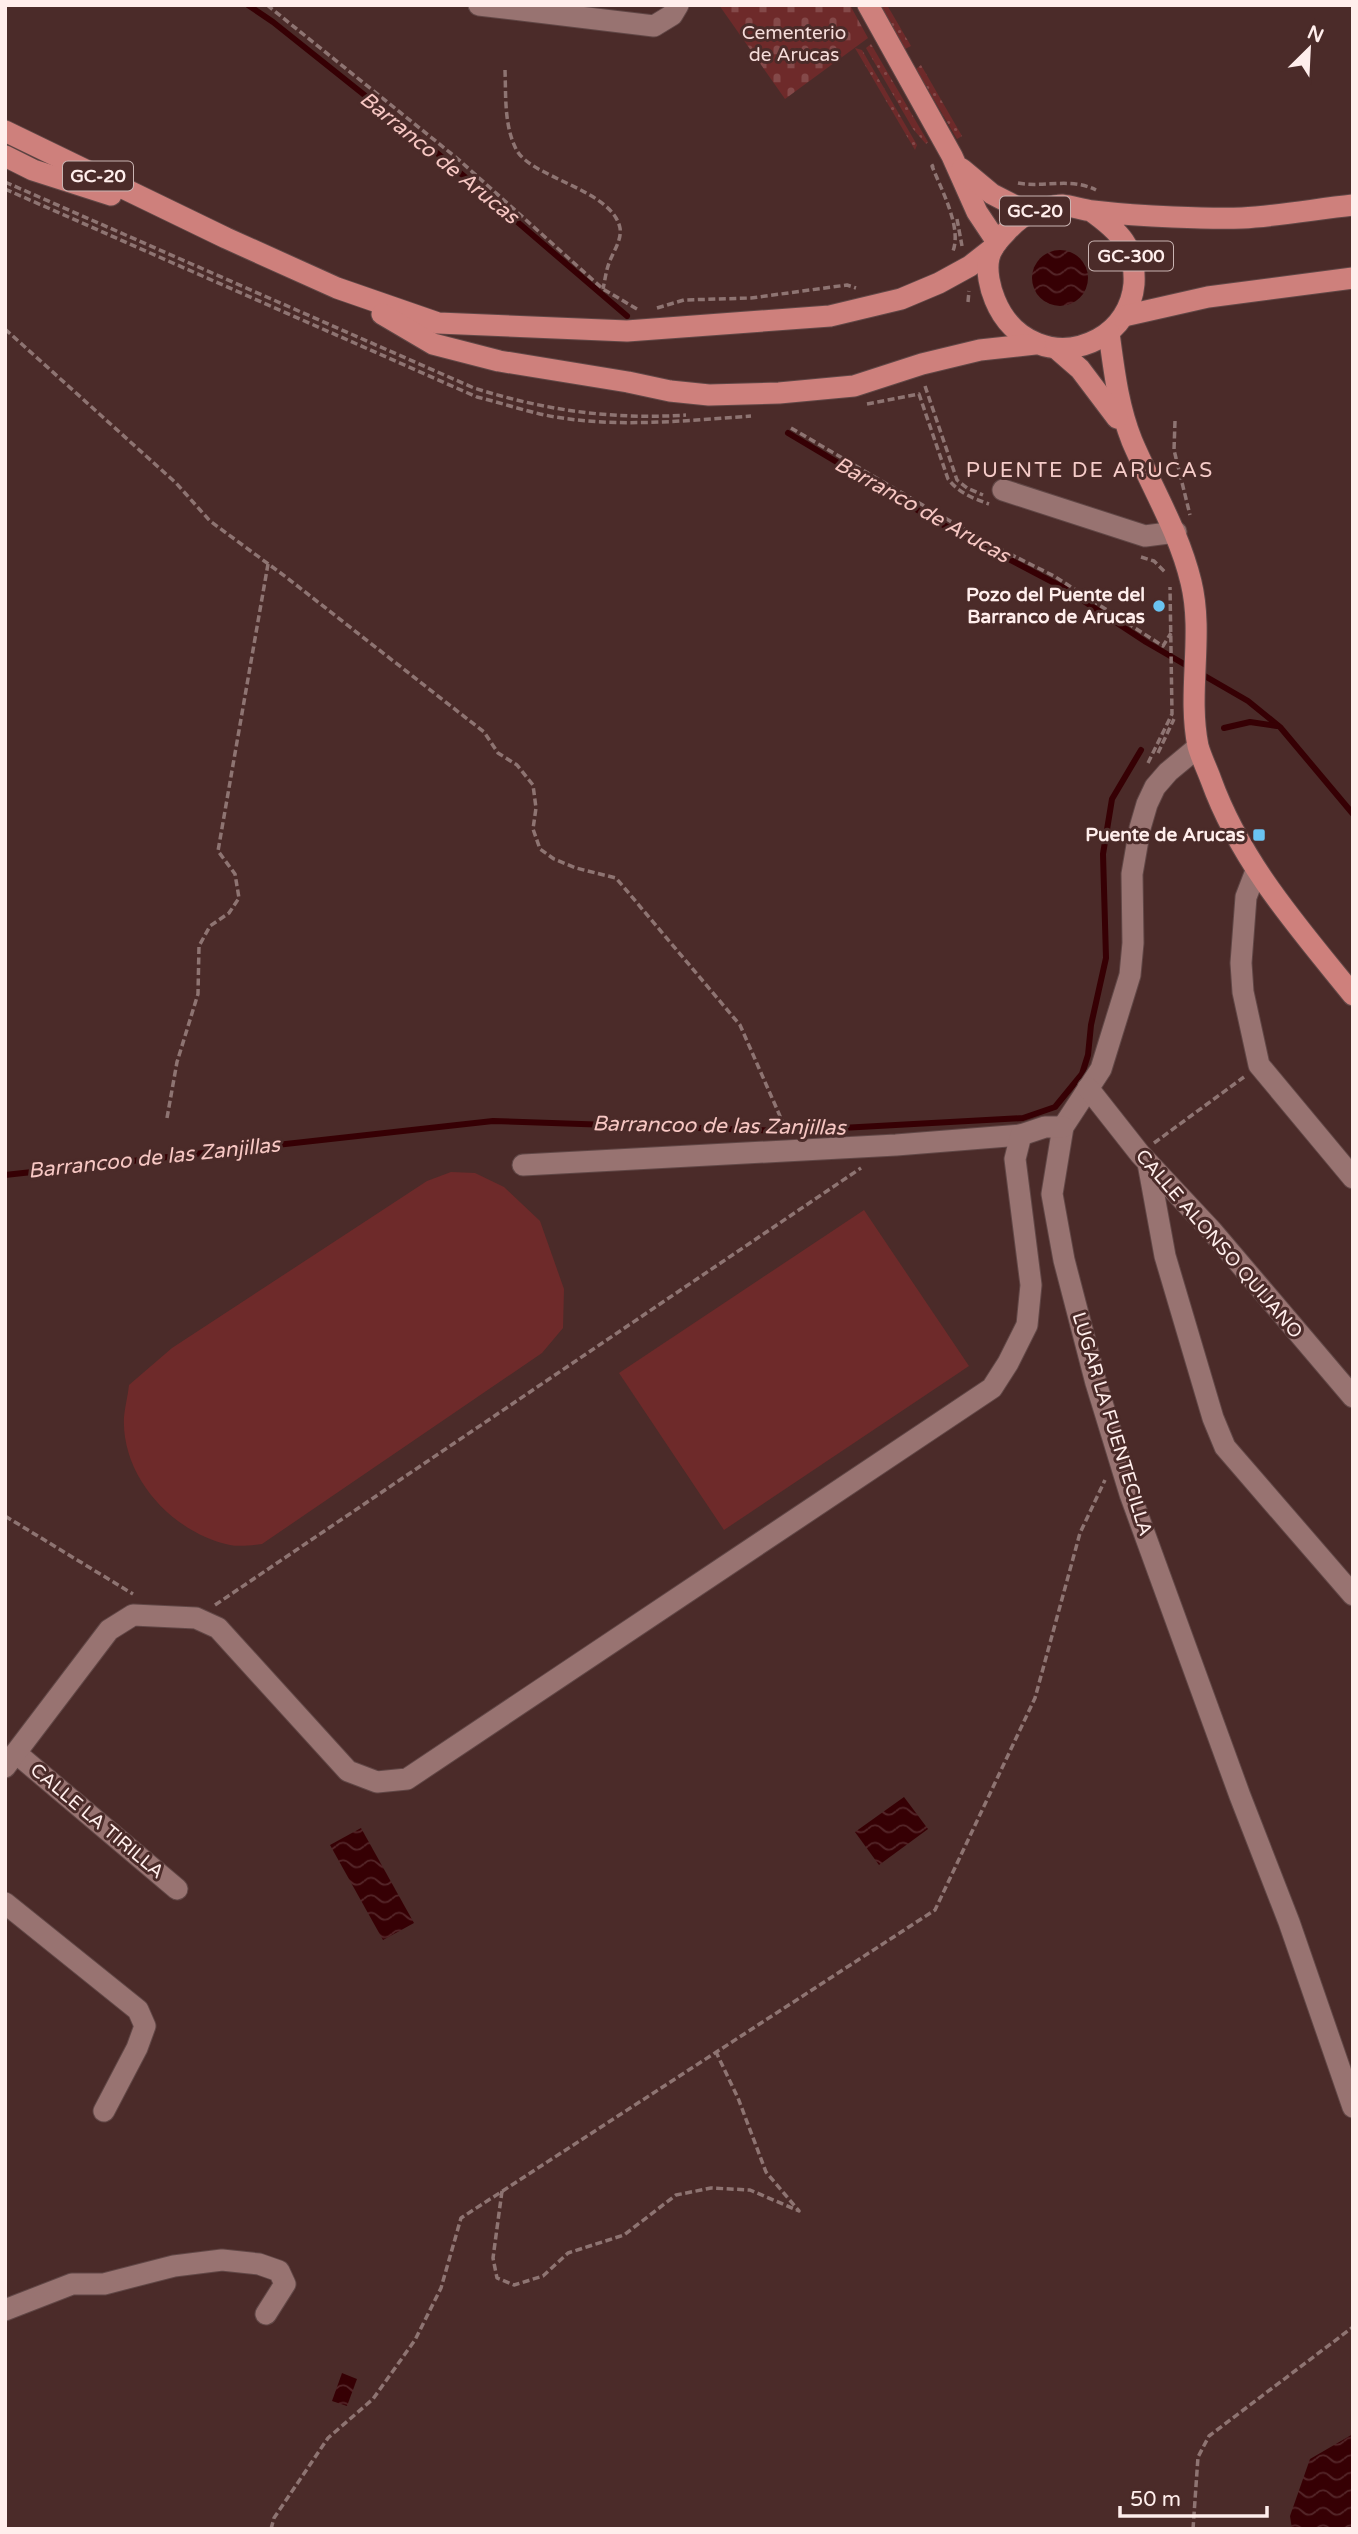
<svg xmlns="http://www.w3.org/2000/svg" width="1358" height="2534" font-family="'Varela Round',sans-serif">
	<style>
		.cemetery { fill: url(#cemetery-stones) }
		.park { fill: url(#park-dots) }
		.pitch { fill: #6e2a2a }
		.water { fill: url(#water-waves) }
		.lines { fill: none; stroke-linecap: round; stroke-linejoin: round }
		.stream { stroke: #360004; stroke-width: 6 }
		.minor-casing { stroke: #614746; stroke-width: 23 }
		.major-casing { stroke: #614746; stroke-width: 23 }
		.path { stroke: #8e7472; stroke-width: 3.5; stroke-dasharray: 7 3.5; stroke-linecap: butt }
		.minor { stroke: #987371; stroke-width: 21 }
		.major { stroke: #ce807c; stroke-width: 21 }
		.poi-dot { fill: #6ac3f1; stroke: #4b2b29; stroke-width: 2.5 }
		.labels { text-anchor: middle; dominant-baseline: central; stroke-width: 6; stroke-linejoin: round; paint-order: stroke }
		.shield { fill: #4b2b29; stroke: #c9b4b2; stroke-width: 2 }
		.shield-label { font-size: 18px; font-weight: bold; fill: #ffeeec }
		.park-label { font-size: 19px; fill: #f5dcda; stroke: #4b2b29 }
		.poi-label { font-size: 19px; font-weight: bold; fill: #ffeeec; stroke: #4b2b29; text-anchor: end }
		.street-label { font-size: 19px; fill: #ffeeec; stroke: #4b2b29 }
		.water-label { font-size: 21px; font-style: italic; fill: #f7c7c3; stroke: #4b2b29 }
		.neighbourhood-label { font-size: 21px; letter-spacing: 2px; fill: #f6ccc9; stroke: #4b2b29 }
	</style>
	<defs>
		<pattern id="cemetery-stones" width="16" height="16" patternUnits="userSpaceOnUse" patternTransform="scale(1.75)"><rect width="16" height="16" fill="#6e2a2a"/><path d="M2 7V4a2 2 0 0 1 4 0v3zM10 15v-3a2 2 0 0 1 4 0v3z" fill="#844949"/></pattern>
		<pattern id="park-dots" width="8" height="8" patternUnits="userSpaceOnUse" patternTransform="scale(1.75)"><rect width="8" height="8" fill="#6e2a2a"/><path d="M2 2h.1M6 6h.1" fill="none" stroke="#844949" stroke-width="1.8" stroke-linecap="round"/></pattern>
		<pattern id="water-waves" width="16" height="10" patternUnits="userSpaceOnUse" patternTransform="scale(1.75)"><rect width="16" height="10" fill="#360004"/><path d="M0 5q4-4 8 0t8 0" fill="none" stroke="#542629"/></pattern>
	</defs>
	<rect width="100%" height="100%" fill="#4b2b29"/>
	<!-- cemetery -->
	<polygon class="cemetery" points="719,5 850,5 868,38 785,99"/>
	<!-- park -->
	<g class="park">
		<polygon points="880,5 887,5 911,46 905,49"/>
		<polygon points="871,44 928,142 926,144 913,129 866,48"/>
		<polygon points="855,48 862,50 917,145 915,150"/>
		<polygon points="921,65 962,136 957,139 916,69"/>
	</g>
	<!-- pitch -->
	<g class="pitch">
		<path d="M451,1172L475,1173L504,1187L540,1221L564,1289L563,1328L542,1353L262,1544C252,1545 240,1547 230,1545C173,1533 121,1477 124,1417C125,1406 128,1395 129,1385L172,1348L427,1181Z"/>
		<polygon points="864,1210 969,1366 724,1530 619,1373"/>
	</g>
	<!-- water -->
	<g class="water">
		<circle cx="1060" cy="278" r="28"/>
		<polygon points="904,1797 928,1829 879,1865 855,1832"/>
		<polygon points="361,1828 414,1923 383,1940 330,1845"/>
		<polygon points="342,2373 357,2379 347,2406 332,2401"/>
		<polygon points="1353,2434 1353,2529 1292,2529 1290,2516 1310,2459"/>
	</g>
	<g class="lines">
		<!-- stream -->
		<g class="stream">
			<polyline points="248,5 273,22 437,153 627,316"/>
			<polyline points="788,433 936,521 1064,588 1146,642 1248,701 1280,727 1353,814"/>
			<polyline points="1224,728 1250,722 1277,726"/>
			<polyline points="5,1175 493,1121 787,1131 1023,1118 1055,1107 1082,1074 1088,1055 1091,1025 1106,958 1103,854 1112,799 1141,750"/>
		</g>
		<defs>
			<g id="minor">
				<polyline points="479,5 654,26 672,15 678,5"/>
				<polyline points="1003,490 1145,536 1176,532"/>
				<polyline points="1198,747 1168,772 1155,787 1147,804 1140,828 1132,874 1133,943 1130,975 1101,1069 1063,1127 1052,1194 1064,1260 1096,1383 1130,1494 1240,1796 1289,1922 1353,2107"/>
				<polyline points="1256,871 1246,897 1241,963 1243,992 1259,1065 1353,1178"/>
				<polyline points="1088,1088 1140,1154 1212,1231 1353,1397"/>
				<polyline points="1148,1163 1165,1256 1213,1418 1225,1447 1353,1595"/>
				<polyline points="523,1165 896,1145 1021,1135"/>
				<polyline points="16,1753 177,1889"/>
				<polyline points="5,1767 109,1630 133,1615 196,1618 218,1628 348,1771 377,1782 407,1779 992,1388 1008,1363 1027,1325 1031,1285 1015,1159 1021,1135 1045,1127 1063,1127"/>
				<polyline points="5,1903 138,2010 145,2026 137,2048 104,2111"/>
				<polyline points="5,2310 72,2284 104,2284 174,2266 222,2260 259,2264 279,2271 285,2284 266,2314"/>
			</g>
			<g id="major">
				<polyline points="868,5 952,156 977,212 997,242"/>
				<polyline points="5,131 226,238 337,288 438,323 627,331 830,316 901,299 939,283 970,266 993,248"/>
				<polyline points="5,156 33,170 111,195"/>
				<polyline points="962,169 992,194 1029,213"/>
				<path d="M1091,211C1119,231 1136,247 1134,284C1132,307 1119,328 1098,339C1057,361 1012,342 995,300C990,288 986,271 989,258C991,248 999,239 1006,232C1014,223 1025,214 1036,211C1044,209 1054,205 1062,205C1072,206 1083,210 1093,211C1119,214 1146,216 1173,217C1196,218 1219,219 1242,218C1279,216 1316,209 1353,205"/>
				<polyline points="382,314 433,344 499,361 628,382 670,391 709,395 779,393 854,386 922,364 980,350 1035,344"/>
				<polyline points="1124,316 1208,297 1353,278"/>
				<path d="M1109,333C1114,370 1118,406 1132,441C1152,488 1179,532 1191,582C1204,635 1187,692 1198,746C1201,757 1207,769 1211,780C1241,863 1299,928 1353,995"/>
				<polyline points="1057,349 1080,369 1117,418"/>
			</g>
		</defs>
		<!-- minor casing -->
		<use href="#minor" class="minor-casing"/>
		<!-- major casing -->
		<use href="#major" class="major-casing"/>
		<!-- path -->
		<g class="path">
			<polyline points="267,5 458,159 603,289 637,309"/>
			<path d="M505,70C506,96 504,125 516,149C530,178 612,189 620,228C622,240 613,252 609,263C606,271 605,280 603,289"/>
			<path d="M934,165L932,166C941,189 962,227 953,251"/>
			<path d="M5,182L474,388C543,410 613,420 686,415"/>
			<path d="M1018,183C1044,188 1070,177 1096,190"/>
			<path d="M5,189L477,397C498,402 519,409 540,414C609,429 681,421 751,416"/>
			<polyline points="957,219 962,246"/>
			<polyline points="968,302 969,291"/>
			<polyline points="657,308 684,300 751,298 847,285 856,288"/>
			<polyline points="5,329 176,483 210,521 286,577 484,732 498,753 517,765 533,785 536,808 533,829 540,849 554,859 576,868 616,878 740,1025 787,1132"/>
			<polyline points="925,386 957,480 967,488 983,495"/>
			<path d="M867,404L919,394L948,479C959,493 972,498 989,504"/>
			<polyline points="1175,421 1174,450 1190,515"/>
			<polyline points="791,428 986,542 1054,576 1163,646 1171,633"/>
			<polyline points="1141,557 1154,561 1166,573"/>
			<polyline points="1158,753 1174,719"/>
			<polyline points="1148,763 1172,714 1170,587"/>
			<polyline points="167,1118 177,1062 198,994 199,946 210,926 229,913 239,898 235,874 218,851 268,564"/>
			<polyline points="1154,1143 1244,1077"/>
			<polyline points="5,1516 133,1594"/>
			<polyline points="215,1605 861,1168"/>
			<polyline points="502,2191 493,2258 497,2278 514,2285 543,2276 568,2253 624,2235 676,2195 711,2188 750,2190 799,2211 766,2172 738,2098 716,2052"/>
			<polyline points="271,2529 274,2518 328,2438 373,2399 415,2340 441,2288 461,2218 935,1910 1035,1698 1080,1533 1105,1480"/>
			<polyline points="1193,2529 1198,2457 1209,2436 1353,2327"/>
		</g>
		<!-- minor -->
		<use href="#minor" class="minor"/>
		<!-- major -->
		<use href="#major" class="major"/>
	</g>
	<!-- markers -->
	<g class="poi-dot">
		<circle cx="1159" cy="606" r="7"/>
		<rect x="1252" y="828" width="14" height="14" rx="3.5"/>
	</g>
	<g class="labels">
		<!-- shield labels -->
		<g class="shield">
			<rect x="63" y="161.5" width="70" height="29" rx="5"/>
			<rect x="1000" y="196.5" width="70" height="29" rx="5"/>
			<rect x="1089" y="241.5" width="84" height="29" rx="5"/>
		</g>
		<g class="shield-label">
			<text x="98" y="176">GC-20</text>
			<text x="1035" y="211">GC-20</text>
			<text x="1131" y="256">GC-300</text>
		</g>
		<!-- park labels -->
		<g class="park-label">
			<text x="794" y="33">Cementerio<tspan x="794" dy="22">de Arucas</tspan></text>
		</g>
		<!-- poi labels -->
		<g class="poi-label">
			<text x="1145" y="595">Pozo del Puente del<tspan x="1145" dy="22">Barranco de Arucas</tspan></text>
			<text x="1245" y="835">Puente de Arucas</text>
		</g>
		<!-- street labels -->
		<g class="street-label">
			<text transform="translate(1219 1244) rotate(49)">CALLE ALONSO QUIJANO</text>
			<text transform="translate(1112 1424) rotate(73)">LUGAR LA FUENTECILLA</text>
			<text transform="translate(97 1821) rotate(40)">CALLE LA TIRILLA</text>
		</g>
		<!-- water labels -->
		<g class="water-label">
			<text transform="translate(439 158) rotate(39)">Barranco de Arucas</text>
			<text transform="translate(922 510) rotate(29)">Barranco de Arucas</text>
			<text transform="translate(719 1126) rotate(1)">Barrancoo de las Zanjillas</text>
			<text transform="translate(154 1158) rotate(-6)">Barrancoo de las Zanjillas</text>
		</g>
		<!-- neighbourhood labels -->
		<g class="neighbourhood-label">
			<text x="1090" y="470">PUENTE DE ARUCAS</text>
		</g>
	</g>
	<!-- border -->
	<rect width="1358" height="2534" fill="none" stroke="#ffeeec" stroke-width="14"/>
	<!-- north arrow -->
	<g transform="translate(1309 49) rotate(24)" stroke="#4b2b29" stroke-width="5" paint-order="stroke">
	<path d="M0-5L12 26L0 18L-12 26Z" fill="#ffeeec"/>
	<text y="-10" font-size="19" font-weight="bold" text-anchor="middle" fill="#ffeeec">N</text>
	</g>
	<!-- scale -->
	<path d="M1120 2506v10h147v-10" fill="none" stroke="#ffeeec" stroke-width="3.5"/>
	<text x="1130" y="2506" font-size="21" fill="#ffeeec" stroke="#4b2b29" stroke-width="5" paint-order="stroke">50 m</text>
</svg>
